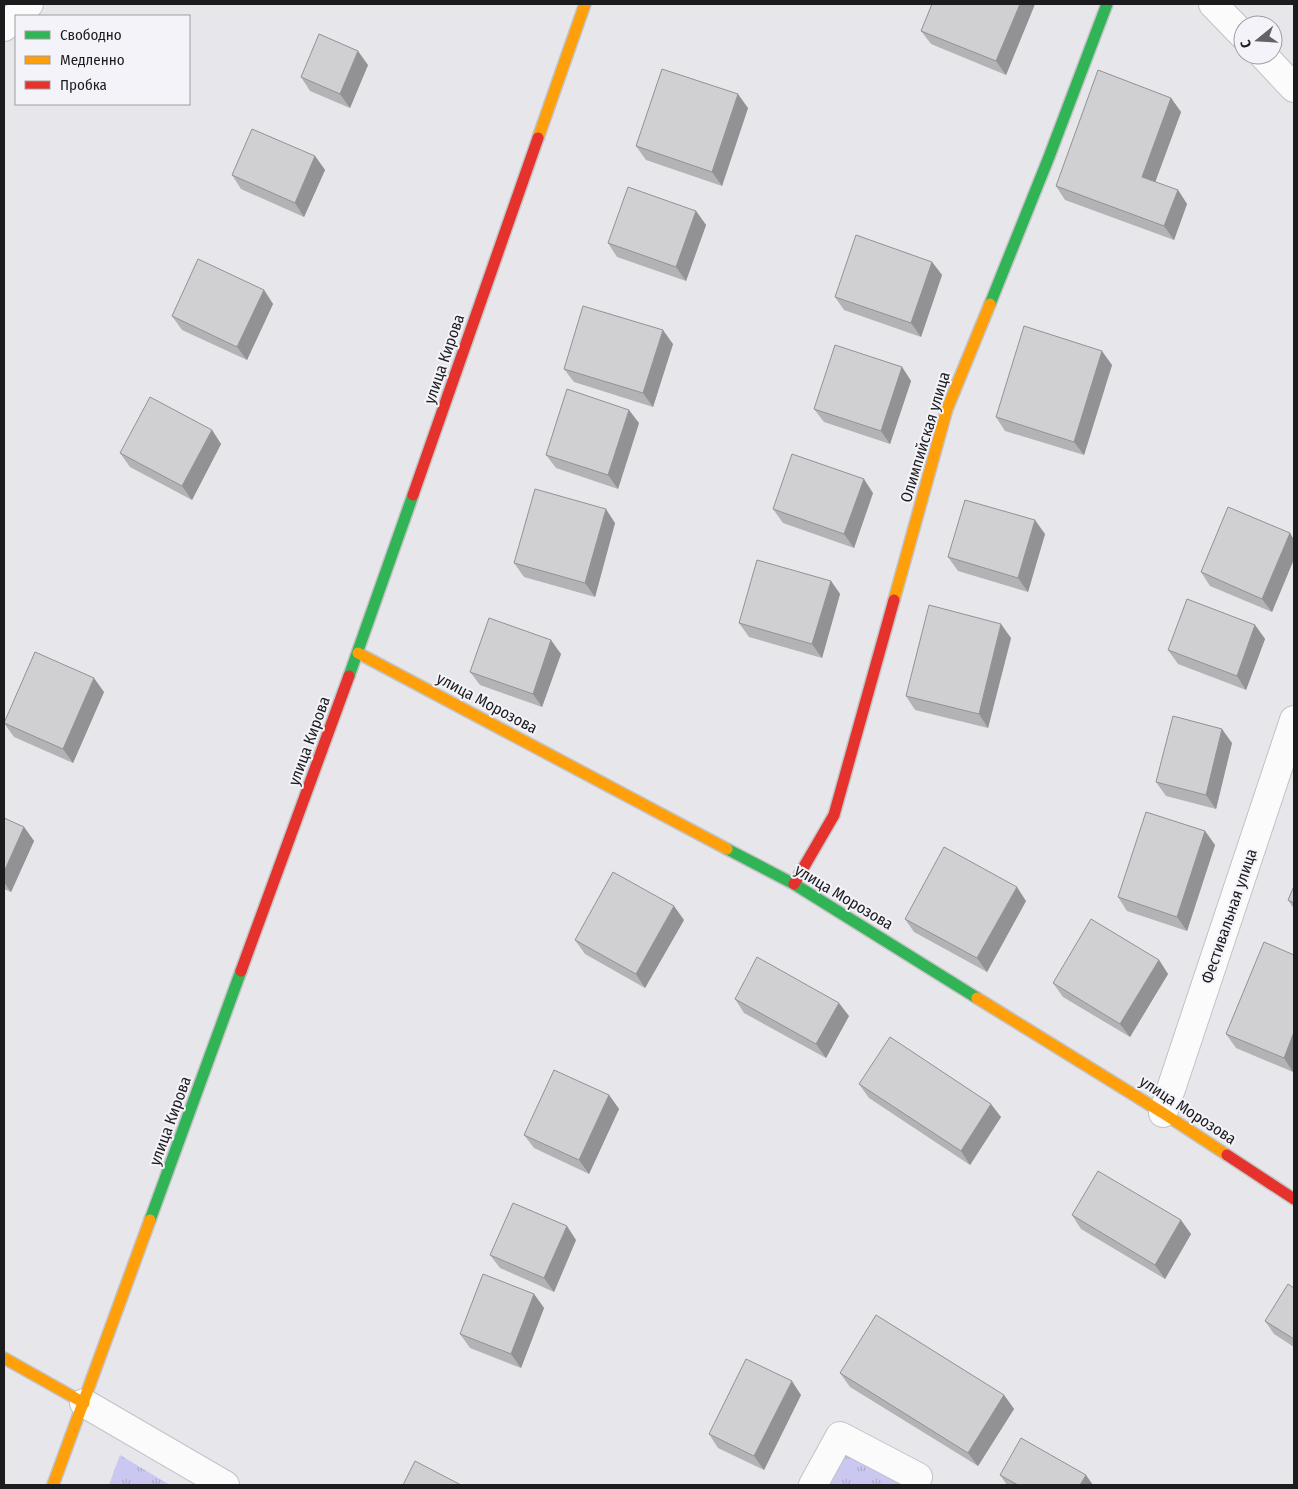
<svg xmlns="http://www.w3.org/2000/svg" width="1298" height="1489" font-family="'Fira Sans Condensed',sans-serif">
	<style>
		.grass { fill: url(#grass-tufts) }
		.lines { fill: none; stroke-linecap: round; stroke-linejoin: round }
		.street-casing { stroke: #c3c3c6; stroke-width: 30 }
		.fast-casing { stroke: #c3c3c6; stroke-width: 14 }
		.slow-casing { stroke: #c3c3c6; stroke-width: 14 }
		.jam-casing { stroke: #c3c3c6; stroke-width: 14 }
		.street { stroke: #fbfbfc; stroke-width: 28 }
		.fast { stroke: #30b455; stroke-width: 11 }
		.slow { stroke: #ff9f0a; stroke-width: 11 }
		.jam { stroke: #e5322d; stroke-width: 11 }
		.wall { fill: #b3b3b5 }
		.shaded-wall { fill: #929294 }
		.building { fill: #d0d0d3; stroke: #929294 }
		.labels { text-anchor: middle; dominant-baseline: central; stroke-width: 4; stroke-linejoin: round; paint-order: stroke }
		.street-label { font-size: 16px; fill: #1c1c1e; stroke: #f3f3f9 }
	</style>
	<defs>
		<pattern id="grass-tufts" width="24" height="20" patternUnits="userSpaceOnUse" patternTransform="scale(1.25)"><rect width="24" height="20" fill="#cac7f1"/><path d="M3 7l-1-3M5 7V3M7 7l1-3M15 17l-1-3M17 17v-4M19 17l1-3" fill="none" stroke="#adaace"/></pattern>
	</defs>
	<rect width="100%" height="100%" fill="#e7e7eb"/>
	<!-- grass -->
	<g class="grass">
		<polygon points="843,1451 911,1485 824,1485"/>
		<polygon points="120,1455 170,1485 109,1485"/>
	</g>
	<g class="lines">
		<defs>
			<g id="street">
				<polyline points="1213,4 1243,35"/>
				<polyline points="4,27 29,4"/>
				<polyline points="1263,55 1294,88"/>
				<polyline points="1163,1113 1294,720"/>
				<polyline points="84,1403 225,1485"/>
				<polyline points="813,1485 840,1436 918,1477"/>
			</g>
			<g id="fast">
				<polyline points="990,304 1049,157 1107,4"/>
				<polyline points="349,676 413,495"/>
				<polyline points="727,849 794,884 977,998"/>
				<polyline points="150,1220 241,971"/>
			</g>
			<g id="slow">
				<polyline points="538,138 585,4"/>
				<polyline points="894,600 947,409 990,304"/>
				<polyline points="358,653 727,849"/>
				<polyline points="977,998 1163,1113 1227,1155"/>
				<polyline points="4,1358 84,1403"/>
				<polyline points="53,1485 150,1220"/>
			</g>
			<g id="jam">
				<polyline points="413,495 538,138"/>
				<polyline points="794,884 834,815 894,600"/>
				<polyline points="241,971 349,676"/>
				<polyline points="1227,1155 1294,1199"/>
			</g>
		</defs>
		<!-- street casing -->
		<use href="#street" class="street-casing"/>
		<!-- fast casing -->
		<use href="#fast" class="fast-casing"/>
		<!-- slow casing -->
		<use href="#slow" class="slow-casing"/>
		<!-- jam casing -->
		<use href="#jam" class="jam-casing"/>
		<!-- street -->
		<use href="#street" class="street"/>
		<!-- fast -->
		<use href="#fast" class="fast"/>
		<!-- slow -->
		<use href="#slow" class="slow"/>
		<!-- jam -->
		<use href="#jam" class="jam"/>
	</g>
	<!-- wall -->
	<g class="wall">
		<polygon points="1035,4 1006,75 931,44 921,31"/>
		<polygon points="368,65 350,108 310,91 301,77"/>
		<polygon points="1171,98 1181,112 1155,182 1178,190 1187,204 1174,240 1065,200 1056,186"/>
		<polygon points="748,108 722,186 646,160 636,146"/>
		<polygon points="315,156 325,170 304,217 241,189 232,175"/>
		<polygon points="696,211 706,225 686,281 617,257 608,243"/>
		<polygon points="932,262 942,275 921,337 844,310 835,297"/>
		<polygon points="264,290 273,304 247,360 182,330 172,316"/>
		<polygon points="673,344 653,407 574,382 564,369"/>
		<polygon points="1112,365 1084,455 1005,431 996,417"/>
		<polygon points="902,367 911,381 890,444 824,422 814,409"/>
		<polygon points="639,423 618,489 556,468 546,455"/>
		<polygon points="212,430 221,444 192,500 130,467 120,453"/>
		<polygon points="873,493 854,548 783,523 773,509"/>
		<polygon points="615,523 595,597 524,577 514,563"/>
		<polygon points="1290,533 1294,540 1294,559 1272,612 1210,586 1201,572"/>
		<polygon points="1045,534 1028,592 958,571 948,557"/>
		<polygon points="831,581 840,594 822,658 749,637 739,623"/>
		<polygon points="1255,625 1265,639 1246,690 1178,664 1168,650"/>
		<polygon points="1011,638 988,728 915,710 906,696"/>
		<polygon points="561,654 542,707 480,685 470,672"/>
		<polygon points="104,692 73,763 14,737 4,723"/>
		<polygon points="1232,743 1216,809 1166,796 1156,782"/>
		<polygon points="4,818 24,827 34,841 11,892 4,889"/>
		<polygon points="1205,831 1215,845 1187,931 1127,911 1118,897"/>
		<polygon points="1294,886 1294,909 1288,900"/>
		<polygon points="1026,901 987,972 914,932 905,919"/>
		<polygon points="684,920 645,988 585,954 575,940"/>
		<polygon points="1294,955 1293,1072 1236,1048 1226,1034"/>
		<polygon points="1159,960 1168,974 1130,1037 1063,997 1053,983"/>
		<polygon points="735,999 849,1016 826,1058 744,1013"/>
		<polygon points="859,1084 1001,1117 970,1165 869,1098"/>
		<polygon points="609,1095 619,1109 589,1174 534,1148 524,1135"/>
		<polygon points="1072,1215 1191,1234 1165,1279 1081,1229"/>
		<polygon points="576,1240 554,1292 500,1268 490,1255"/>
		<polygon points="1294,1288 1294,1347 1274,1334 1265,1321"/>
		<polygon points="534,1294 544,1308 521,1368 470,1348 460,1334"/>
		<polygon points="840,1373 1004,1395 1014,1409 978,1466 850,1387"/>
		<polygon points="801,1395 764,1470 718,1448 709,1434"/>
		<polygon points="1000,1475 1093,1485 1007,1485"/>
	</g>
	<!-- shaded-wall -->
	<g class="shaded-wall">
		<polygon points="1020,4 1035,4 1006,75 996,61"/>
		<polygon points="358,51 368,65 350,108 340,94"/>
		<polygon points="738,94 748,108 722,186 712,172"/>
		<polygon points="1171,98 1181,112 1152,191 1142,177"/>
		<polygon points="315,156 325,170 304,217 295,203"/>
		<polygon points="1178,190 1187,204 1174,240 1164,226"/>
		<polygon points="696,211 706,225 686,281 676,267"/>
		<polygon points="932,262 942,275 921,337 911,323"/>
		<polygon points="264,290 273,304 247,360 237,347"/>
		<polygon points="663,330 673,344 653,407 643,393"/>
		<polygon points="1102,351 1112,365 1084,455 1074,442"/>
		<polygon points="902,367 911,381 890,444 881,431"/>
		<polygon points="629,410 639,423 618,489 608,475"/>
		<polygon points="212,430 221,444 192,500 182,486"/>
		<polygon points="864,479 873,493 854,548 844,534"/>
		<polygon points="606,509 615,523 595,597 585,583"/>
		<polygon points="1035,520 1045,534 1028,592 1018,578"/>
		<polygon points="1290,533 1294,540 1294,559 1272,612 1262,599"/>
		<polygon points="831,581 840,594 822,658 812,644"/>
		<polygon points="1001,624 1011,638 988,728 979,714"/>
		<polygon points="1255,625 1265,639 1246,690 1237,676"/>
		<polygon points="551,640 561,654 542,707 533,694"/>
		<polygon points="94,678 104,692 73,763 63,749"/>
		<polygon points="1222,729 1232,743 1216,809 1206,795"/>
		<polygon points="24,827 34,841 11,892 4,882 4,872"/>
		<polygon points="1205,831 1215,845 1187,931 1177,917"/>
		<polygon points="1017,887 1026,901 987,972 977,958"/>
		<polygon points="674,906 684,920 645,988 636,974"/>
		<polygon points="1159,960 1168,974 1130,1037 1120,1024"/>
		<polygon points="839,1003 849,1016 826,1058 816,1044"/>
		<polygon points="1294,1032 1294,1070 1293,1072 1284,1058"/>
		<polygon points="609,1095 619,1109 589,1174 579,1160"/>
		<polygon points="991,1104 1001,1117 970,1165 961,1151"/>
		<polygon points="1181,1220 1191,1234 1165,1279 1155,1265"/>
		<polygon points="567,1226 576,1240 554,1292 544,1278"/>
		<polygon points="534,1294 544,1308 521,1368 511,1354"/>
		<polygon points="792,1381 801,1395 764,1470 754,1456"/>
		<polygon points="1004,1395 1014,1409 978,1466 968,1453"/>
		<polygon points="1086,1475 1093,1485 1080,1485"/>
	</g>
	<!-- building -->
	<g class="building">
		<polygon points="932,4 1020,4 996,61 921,31"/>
		<polygon points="319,34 358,51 340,94 301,77"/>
		<polygon points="662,69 738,94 712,172 636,146"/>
		<polygon points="1098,70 1171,98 1142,177 1178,190 1164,226 1056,186"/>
		<polygon points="252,129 315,156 295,203 232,175"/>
		<polygon points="628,187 696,211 676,267 608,243"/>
		<polygon points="856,235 932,262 911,323 835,297"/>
		<polygon points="198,259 264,290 237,347 172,316"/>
		<polygon points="583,306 663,330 643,393 564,369"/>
		<polygon points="1024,326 1102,351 1074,442 996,417"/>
		<polygon points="835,345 902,367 881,431 814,409"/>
		<polygon points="567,389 629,410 608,475 546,455"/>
		<polygon points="150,397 212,430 182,486 120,453"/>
		<polygon points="792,454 864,479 844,534 773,509"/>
		<polygon points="535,489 606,509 585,583 514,563"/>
		<polygon points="965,500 1035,520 1018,578 948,557"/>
		<polygon points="1228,507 1290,533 1262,599 1201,572"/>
		<polygon points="757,560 831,581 812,644 739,623"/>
		<polygon points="1187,599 1255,625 1237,676 1168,650"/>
		<polygon points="929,605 1001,624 979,714 906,696"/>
		<polygon points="489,618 551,640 533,694 470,672"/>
		<polygon points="35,652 94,678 63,749 4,723"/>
		<polygon points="1173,716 1222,729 1206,795 1156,782"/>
		<polygon points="1146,812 1205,831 1177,917 1118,897"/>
		<polygon points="4,818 24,827 4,872"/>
		<polygon points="944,847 1017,887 977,958 905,919"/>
		<polygon points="613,872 674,906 636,974 575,940"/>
		<polygon points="1294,886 1294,903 1288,900"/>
		<polygon points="1091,919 1159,960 1120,1024 1053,983"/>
		<polygon points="1264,942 1294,955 1294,1032 1284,1058 1226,1034"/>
		<polygon points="757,957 839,1003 816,1044 735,999"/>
		<polygon points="890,1037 991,1104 961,1151 859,1084"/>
		<polygon points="554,1070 609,1095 579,1160 524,1135"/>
		<polygon points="1098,1171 1181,1220 1155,1265 1072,1215"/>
		<polygon points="513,1203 567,1226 544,1278 490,1255"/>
		<polygon points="483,1274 534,1294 511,1354 460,1334"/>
		<polygon points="1288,1284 1294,1288 1294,1339 1265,1321"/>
		<polygon points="876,1315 1004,1395 968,1453 840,1373"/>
		<polygon points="746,1359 792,1381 754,1456 709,1434"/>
		<polygon points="1021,1438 1086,1475 1080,1485 1018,1485 1000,1475"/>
		<polygon points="415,1461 461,1485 403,1485"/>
	</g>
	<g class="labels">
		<!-- street labels -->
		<g class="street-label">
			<text transform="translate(444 359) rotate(-71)">улица Кирова</text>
			<text transform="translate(925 437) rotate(-73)">Олимпийская улица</text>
			<text transform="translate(487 703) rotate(28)">улица Морозова</text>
			<text transform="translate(309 741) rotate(-70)">улица Кирова</text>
			<text transform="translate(844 897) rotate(31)">улица Морозова</text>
			<text transform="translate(1229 916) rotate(-71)">Фестивальная улица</text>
			<text transform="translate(1188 1110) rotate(33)">улица Морозова</text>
			<text transform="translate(170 1121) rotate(-70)">улица Кирова</text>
		</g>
	</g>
	<!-- border -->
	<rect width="1298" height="1489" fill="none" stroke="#1c1c1e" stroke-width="10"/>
	<!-- legend -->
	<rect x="15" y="15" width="175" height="90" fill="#f3f3f9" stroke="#9d9da1"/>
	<rect x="25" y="31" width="25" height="8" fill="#30b455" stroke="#9d9da1"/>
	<text x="60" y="40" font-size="15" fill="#1c1c1e">Свободно</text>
	<rect x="25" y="56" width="25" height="8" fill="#ff9f0a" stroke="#9d9da1"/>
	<text x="60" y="65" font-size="15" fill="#1c1c1e">Медленно</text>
	<rect x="25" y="81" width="25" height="8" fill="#e5322d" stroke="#9d9da1"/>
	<text x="60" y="90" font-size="15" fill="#1c1c1e">Пробка</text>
	<!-- north arrow -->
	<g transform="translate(1258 40) rotate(252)"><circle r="24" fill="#f3f3f9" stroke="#9d9da1"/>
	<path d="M0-4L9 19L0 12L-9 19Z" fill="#636366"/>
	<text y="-8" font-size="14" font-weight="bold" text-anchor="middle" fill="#1c1c1e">С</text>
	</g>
</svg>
